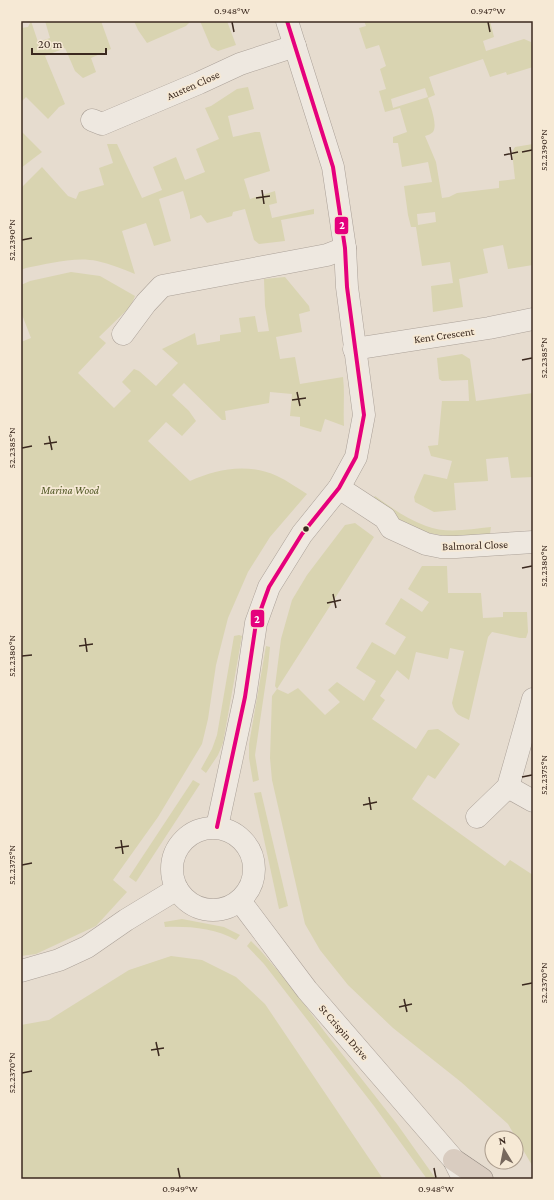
<svg xmlns="http://www.w3.org/2000/svg" width="554" height="1200" font-family="'Crimson Pro',serif">
	<style>
		.green { fill: #d9d4b1; fill-rule: evenodd }
		.lines { fill: none; stroke-linecap: round; stroke-linejoin: round }
		.minor-casing { stroke: #aba198; stroke-width: 23 }
		.highway-casing { stroke: #91877f; stroke-width: 23 }
		.minor { stroke: #eee8e0; stroke-width: 22 }
		.highway { stroke: #d9ccc0; stroke-width: 22 }
		.bus-1-casing { stroke: #f6e9d5; stroke-width: 7 }
		.bus-1 { stroke: #e5007d; stroke-width: 4 }
		.ticks { fill: none; stroke: #3b291f; stroke-width: 1.5 }
		.bus-dot { fill: #3b291f; stroke: #f6e9d5; stroke-width: 1.5 }
		.labels { text-anchor: middle; dominant-baseline: central; stroke-width: 3.5; stroke-linejoin: round; paint-order: stroke }
		.street-label { font-size: 11px; fill: #3b291f; stroke: #f6e9d5 }
		.park-label { font-size: 11px; font-style: italic; fill: #515725; stroke: #f6e9d5 }
		.line-badge { stroke: #f6e9d5; stroke-width: 1.5 }
		.badge-label { font-size: 11px; text-anchor: middle; font-weight: bold; fill: #fff }
		.neatline { fill: none; stroke: #3b291f; stroke-width: 1.5 }
		.ticks-label { font-size: 10px; text-anchor: middle; fill: #3b291f }
	</style>
	<rect width="100%" height="100%" fill="#e6dccf"/>
	<!-- green -->
	<g class="green">
		<polygon points="31,21 38,42 50,38 45,21 101,21 111,49 91,58 96,72 83,78 75,71 65,48 45,56 65,104 59,107 48,119 26,97 21,102 21,28 28,27"/>
		<polygon points="134,21 190,21 190,22 186,26 147,43 138,30"/>
		<polygon points="200,21 227,21 236,45 218,51 211,47"/>
		<path d="M364,21H490L494,37L483,41L486,51L524,39L531,42L533,49V67L507,75L506,72L490,77L483,59L429,77L435,95L428,98C430,105 438,125 433,132C431,134 428,135 425,136L436,162L442,198L449,197L457,193L499,188V181L515,179L512,152L515,147L533,144V265L508,269L503,245L483,249L488,273L459,279L463,307L433,312L431,286L453,283L450,262L422,266L416,227H411L408,215L404,186L432,182L428,162L402,167L398,143H393V137L407,132L400,108L385,112L379,91L386,89L380,69L386,66L379,45L366,49L359,28L366,26ZM425,88L428,97L393,108L391,99ZM435,212L436,222L418,225L417,214Z"/>
		<path d="M248,87L254,109L228,116L233,137L255,132H260L270,171L244,179L250,199L275,191L277,203L269,205L272,218L314,209V214L281,220L285,241L259,244L254,240L245,209L233,212L232,216L207,223L201,215L190,219V215L183,191L159,199L171,241L154,246L146,223L122,231L135,274C123,269 110,264 97,261C76,256 46,264 26,268L21,270V188L42,167L68,196L76,199L79,192L104,185L99,168L113,163L107,144H117L142,198L162,190L153,167L176,157L185,180L205,172L196,149L219,139L205,108L211,106L237,89Z"/>
		<polygon points="21,131 42,152 21,168"/>
		<path d="M71,272L100,276L135,296L131,306L99,337L106,343L78,373L114,408L131,391L122,382L134,369L139,371L156,386L178,363L162,349L195,333L197,345L220,341V335L241,332L239,318L255,316L258,332L269,331L265,306L264,279L285,277L309,306L310,311L299,314L302,332L276,337L280,359L295,357L300,384L343,377C345,393 343,409 344,426L325,419L321,432L300,426V417L290,416L292,394L270,392L269,403L225,411L226,420H222L184,383L172,395L189,411L196,421L182,436L166,422L148,441L190,481C218,468 248,463 277,476C288,481 297,488 307,494L270,537L248,572L228,618L216,665L208,719L202,744L158,817L113,880L127,892L96,926L36,954L21,956V342L31,338L21,312V285L30,281Z"/>
		<polygon points="462,354 470,359 476,401 533,393 533,477 511,478 508,457 486,459 488,481 454,483 456,510 434,512 415,502 414,497 424,474 447,479 452,461 431,456 428,446 438,445 442,401 469,401 468,380 442,381 439,379 437,358"/>
		<path d="M375,496C390,507 407,519 426,526C446,534 470,529 491,527L490,534C467,536 443,538 421,531C403,525 386,512 371,501Z"/>
		<path d="M355,523L374,537L277,689L288,694L298,688L325,715L340,702L328,690L337,682L364,701L376,681L356,668L372,642L395,655L406,637L385,624L401,598L422,612L429,602L408,589L422,566H447L448,593H481L483,618L503,617V612H527L528,632L526,638H520L492,632L488,637L469,720C459,715 455,715 452,703L464,651L450,648L448,659L416,652L409,680L397,670L380,696L385,700L372,719L416,749L428,730L438,729L460,744L435,779L428,775L412,799L505,866L510,860L533,875V1167L508,1124L461,1082L393,1028L348,985L320,950L305,924L272,780L270,758L272,696L277,689L275,686L281,639L292,600L307,575L345,525Z"/>
		<polygon points="239,635 242,636 223,743 218,755 206,773 201,769 212,749 217,735 234,636"/>
		<polygon points="266,646 270,647 268,667 255,755 259,780 253,782 249,758 249,744"/>
		<polygon points="193,780 200,784 136,882 129,877"/>
		<polygon points="261,792 288,906 279,909 254,793"/>
		<path d="M182,919L224,927L240,935L236,940C215,928 188,926 165,927L164,922Z"/>
		<polygon points="251,941 260,950 291,986 324,1031 397,1124 436,1179 427,1179 374,1106 264,964 247,946"/>
		<polygon points="171,956 202,960 236,977 265,1004 383,1179 21,1179 21,1025 49,1020 129,970"/>
	</g>
	<g class="lines">
		<defs>
			<g id="minor">
				<polyline points="92,120 102,124 199,83 240,64 295,46"/>
				<polyline points="123,334 146,303 162,286 327,255 345,248"/>
				<polyline points="354,349 489,328 533,319"/>
				<polyline points="339,488 385,518 391,528 426,544 441,547 456,547 533,542"/>
				<polyline points="508,787 533,801"/>
				<polyline points="477,817 508,787 533,699"/>
				<polyline points="217,827 245,697 256,623 269,587 302,534 339,488 356,457 364,415 347,287 345,248 333,167 287,21"/>
				<circle cx="213" cy="869" r="41"/>
				<polyline points="240,901 307,990 454,1160 462,1176"/>
				<polyline points="21,971 59,960 87,947 126,920 177,889"/>
			</g>
			<polyline id="highway" points="454,1160 482,1179"/>
		</defs>
		<!-- minor casing -->
		<use href="#minor" class="minor-casing"/>
		<!-- highway casing -->
		<use href="#highway" class="highway-casing"/>
		<!-- minor -->
		<use href="#minor" class="minor"/>
		<!-- highway -->
		<use href="#highway" class="highway"/>
		<defs>
			<polyline id="bus-1" points="217,827 245,697 256,623 269,587 302,534 339,488 356,457 364,415 347,287 345,248 333,167 287,21"/>
		</defs>
		<!-- bus-1 casing -->
		<use href="#bus-1" class="bus-1-casing"/>
		<!-- bus-1 -->
		<use href="#bus-1" class="bus-1"/>
	</g>
	<!-- ticks -->
	<path class="ticks" d="M232,22L234,32M488,22L490,32M510,147L512,160M522,152L532,150M504,155L518,152M262,190L264,204M256,198L270,196M22,240L32,238M522,360L532,358M297,392L300,406M292,400L306,398M49,436L52,450M44,444L57,442M22,448L32,446M522,568L532,566M333,594L336,608M327,603L341,600M85,638L87,652M79,646L93,644M22,656L32,655M522,777L532,775M369,797L371,810M363,805L377,802M121,840L123,854M115,848L129,846M22,865L32,863M522,985L532,983M404,999L407,1012M399,1007L412,1004M156,1042L159,1056M151,1050L164,1048M22,1073L32,1071M178,1168L180,1178M434,1168L436,1178"/>
	<!-- markers -->
	<circle class="bus-dot" cx="306" cy="529" r="3.5"/>
	<g class="labels">
		<!-- street labels -->
		<g class="street-label">
			<text transform="translate(193 85) rotate(-24)">Austen Close</text>
			<text transform="translate(444 335) rotate(-8)">Kent Crescent</text>
			<text transform="translate(475 545) rotate(-2)">Balmoral Close</text>
			<text transform="translate(344 1032) rotate(49)">St Crispin Drive</text>
		</g>
		<!-- park labels -->
		<g class="park-label">
			<text x="70" y="490">Marina Wood</text>
		</g>
	</g>
	<g class="line-badge">
		<rect x="334" y="216" width="15" height="19" rx="4" fill="#e5007d"/>
		<rect x="250" y="609" width="15" height="19" rx="4" fill="#e5007d"/>
	</g>
	<g class="badge-label">
		<text x="342" y="229">2</text>
		<text x="257" y="623">2</text>
	</g>
	<!-- border -->
	<rect width="554" height="1200" fill="none" stroke="#f6e9d5" stroke-width="44"/>
	<!-- north arrow -->
	<g transform="translate(504 1150) rotate(350)"><circle r="19" fill="#f6e9d5" stroke="#ab9c8c"/>
	<path d="M0-3L7 15L0 10L-7 15Z" fill="#77685d"/>
	<text y="-6" font-size="11" font-weight="bold" text-anchor="middle" fill="#3b291f">N</text>
	</g>
	<!-- scale -->
	<path d="M32 48v6h74v-6" fill="none" stroke="#3b291f" stroke-width="2"/>
	<text x="38" y="48" font-size="12" fill="#3b291f" stroke="#f6e9d5" stroke-width="3" paint-order="stroke">20 m</text>
	<rect x="22" y="22" width="510" height="1156" class="neatline"/>
	<g class="ticks-label">
		<text x="232" y="14">0.948°W</text>
		<text x="488" y="14">0.947°W</text>
		<text transform="translate(543 150) rotate(-90)" y="4">52.2390°N</text>
		<text transform="translate(11 240) rotate(-90)" y="4">52.2390°N</text>
		<text transform="translate(543 358) rotate(-90)" y="4">52.2385°N</text>
		<text transform="translate(11 448) rotate(-90)" y="4">52.2385°N</text>
		<text transform="translate(543 566) rotate(-90)" y="4">52.2380°N</text>
		<text transform="translate(11 656) rotate(-90)" y="4">52.2380°N</text>
		<text transform="translate(543 775) rotate(-90)" y="4">52.2375°N</text>
		<text transform="translate(11 865) rotate(-90)" y="4">52.2375°N</text>
		<text transform="translate(543 983) rotate(-90)" y="4">52.2370°N</text>
		<text transform="translate(11 1073) rotate(-90)" y="4">52.2370°N</text>
		<text x="180" y="1192">0.949°W</text>
		<text x="436" y="1192">0.948°W</text>
	</g>
</svg>
